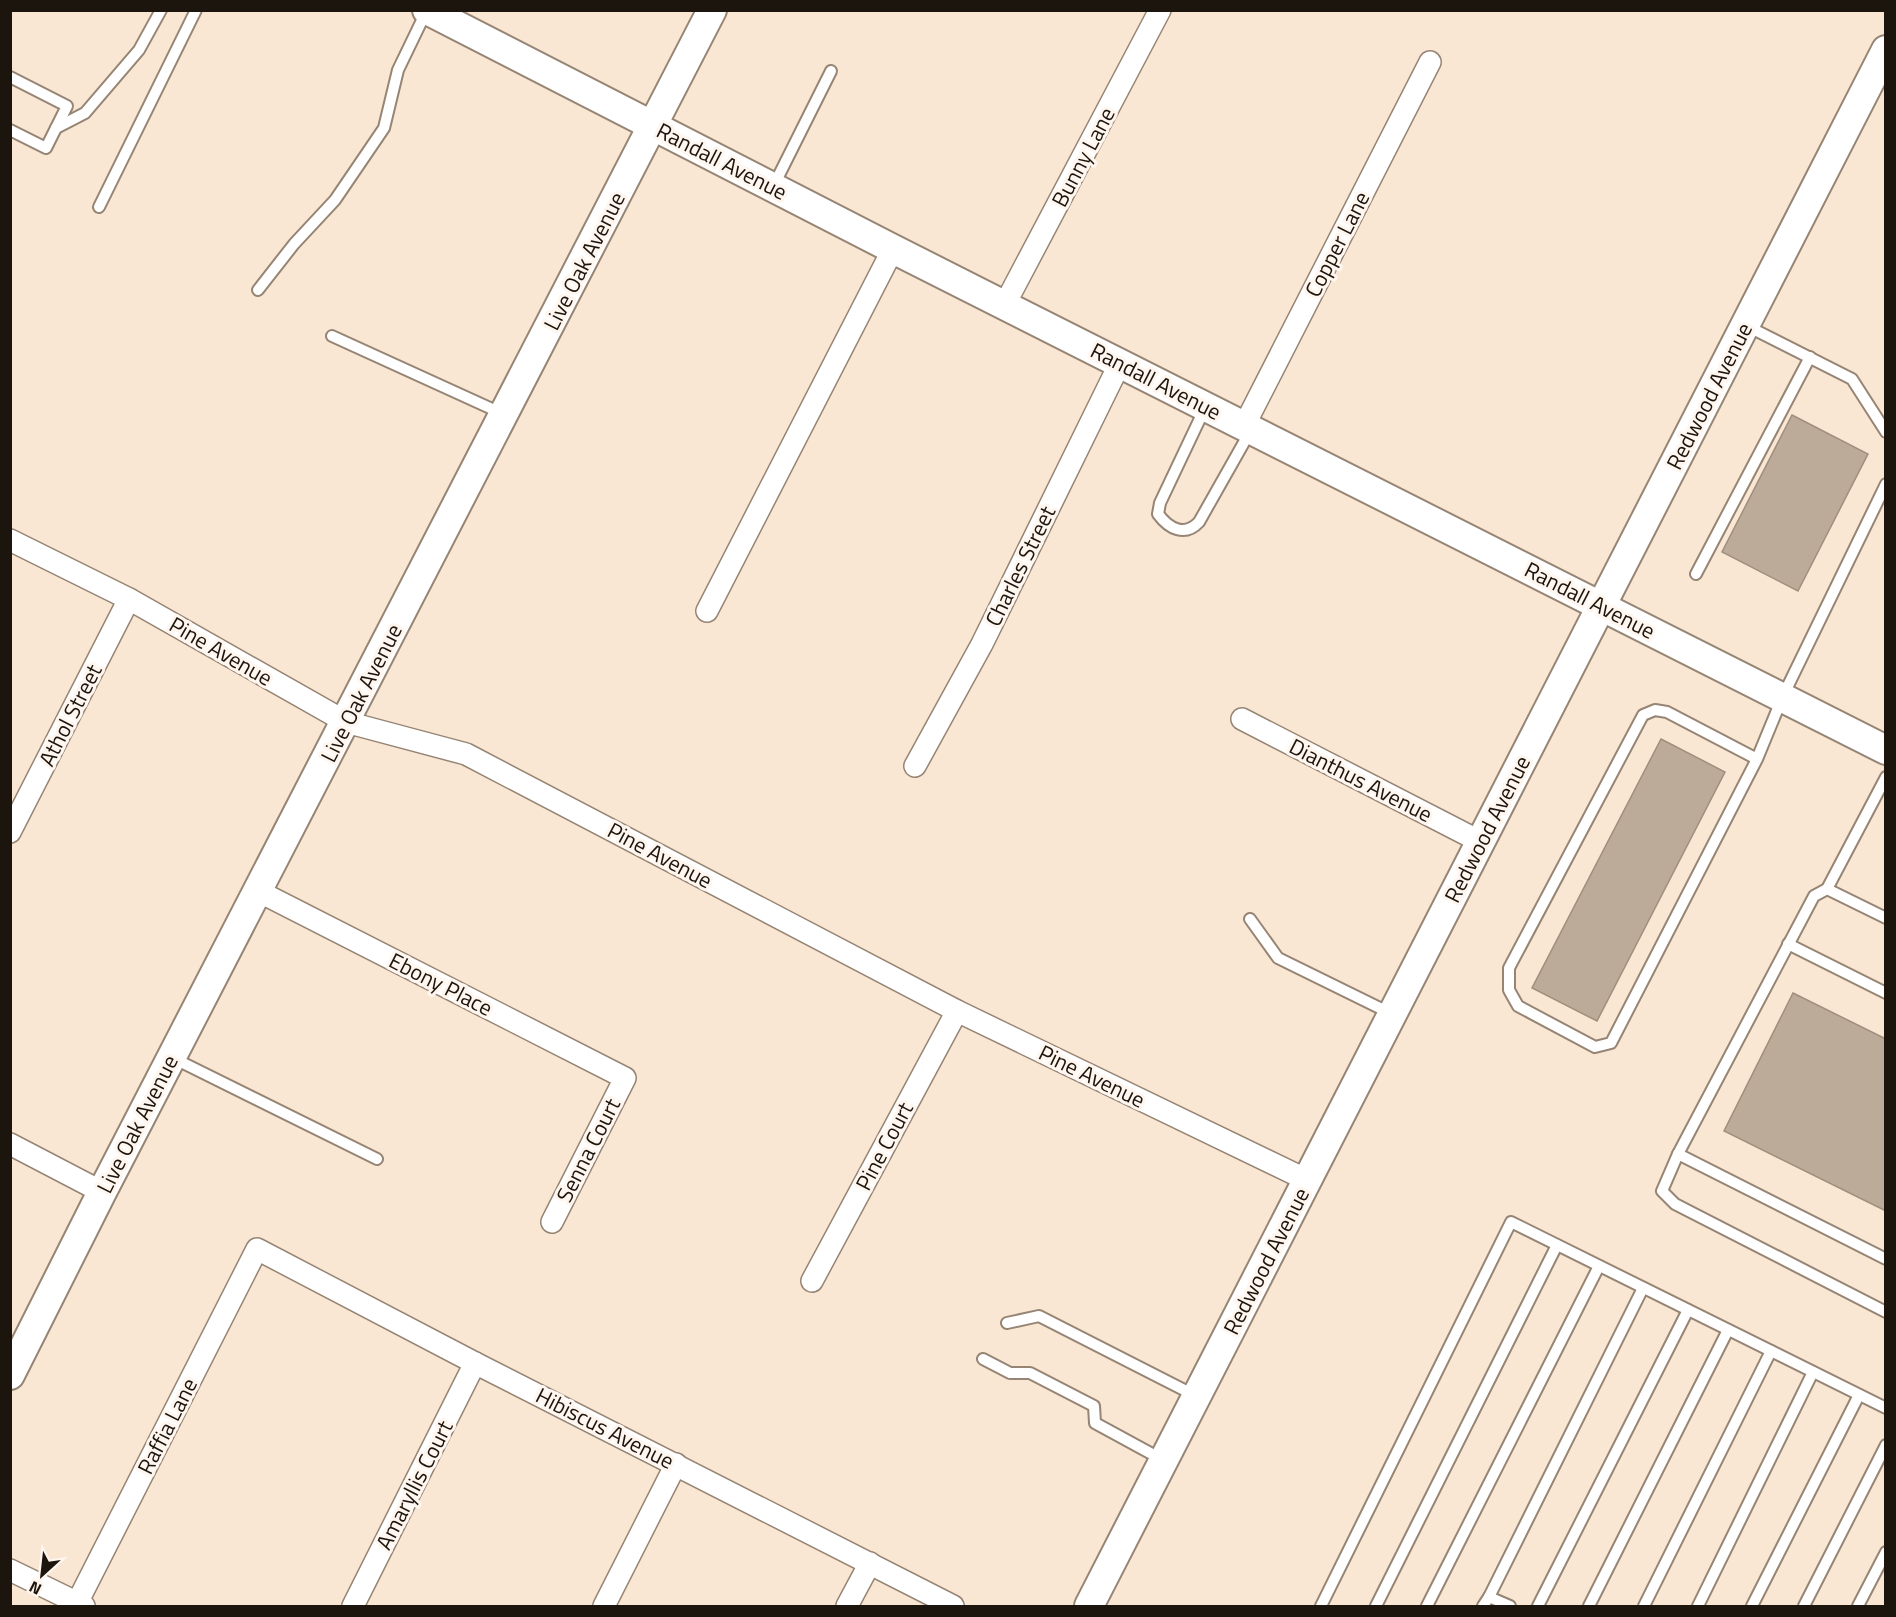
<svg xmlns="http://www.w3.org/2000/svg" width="1896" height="1617" font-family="'Titillium Web',sans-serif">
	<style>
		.building { fill: #bdab99; stroke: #a08f7e; stroke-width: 1.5 }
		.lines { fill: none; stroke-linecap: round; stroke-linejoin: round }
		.lane-casing { stroke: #968574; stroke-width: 14 }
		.street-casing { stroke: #968574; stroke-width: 24 }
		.secondary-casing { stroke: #968574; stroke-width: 32 }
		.lane { stroke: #fff; stroke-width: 10 }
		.street { stroke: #fff; stroke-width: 21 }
		.secondary { stroke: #fff; stroke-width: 28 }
		.labels { text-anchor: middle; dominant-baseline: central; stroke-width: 6; stroke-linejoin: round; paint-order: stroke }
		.street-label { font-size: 22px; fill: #1b150e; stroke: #fef6ef }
	</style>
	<rect width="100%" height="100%" fill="#f9e7d4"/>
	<!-- building -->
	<g class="building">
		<polygon points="1792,415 1868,454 1798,591 1722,552"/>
		<polygon points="1661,739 1725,772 1597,1021 1532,988"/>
		<polygon points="1793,993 1886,1039 1886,1211 1724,1131"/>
	</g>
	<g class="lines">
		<defs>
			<g id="lane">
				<polyline points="10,77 67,106 46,148 10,130"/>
				<polyline points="56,128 85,113 139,50 161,10"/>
				<polyline points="773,187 831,71"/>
				<polyline points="99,207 196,10"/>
				<polyline points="258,290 294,244 335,200 384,128 398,70 426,12"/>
				<polyline points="1745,325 1852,379 1886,432"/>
				<polyline points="332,336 501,413"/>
				<path d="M1205,408L1160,503L1158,514C1169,529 1185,537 1199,522L1251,430"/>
				<polyline points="1696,574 1810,357"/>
				<polyline points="1757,759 1667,712 1655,710 1643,715 1509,968 1509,990 1518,1006 1595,1047 1611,1043 1757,759 1783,696 1886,484"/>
				<polyline points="1827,889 1886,777"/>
				<polyline points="1886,918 1827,889 1814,896 1678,1154 1886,1259"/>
				<polyline points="1250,919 1278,958 1392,1014"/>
				<polyline points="1788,944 1886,993"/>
				<polyline points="173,1058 377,1159"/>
				<polyline points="1678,1154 1662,1191 1675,1204 1886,1312"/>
				<polyline points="1007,1323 1039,1316 1196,1396"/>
				<polyline points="983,1359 1010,1373 1030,1373 1094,1406 1095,1423 1163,1460"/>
				<polyline points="1489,1597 1643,1288"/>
				<polyline points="1321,1606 1511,1222 1886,1408"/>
				<polyline points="1376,1606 1557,1245"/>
				<polyline points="1427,1606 1599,1266"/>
				<polyline points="1483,1606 1489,1597 1510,1606"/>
				<polyline points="1538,1606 1688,1310"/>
				<polyline points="1589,1606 1728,1330"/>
				<polyline points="1644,1606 1771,1351"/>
				<polyline points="1698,1606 1813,1372"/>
				<polyline points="1752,1606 1859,1395"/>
				<polyline points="1804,1606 1886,1445"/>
				<polyline points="1858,1606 1886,1552"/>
			</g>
			<g id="street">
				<polyline points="1005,304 1160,10"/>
				<polyline points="1244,426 1430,62"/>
				<polyline points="10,540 129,599 346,722 466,754 957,1011 1307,1180"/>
				<polyline points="707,611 893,249"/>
				<polyline points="1242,719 1481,842"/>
				<polyline points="915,766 982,644 1120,363"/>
				<polyline points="10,832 129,599"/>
				<polyline points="258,891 625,1078 552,1222"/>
				<polyline points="10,1144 102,1192"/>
				<polyline points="812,1281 957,1011"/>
				<polyline points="10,1570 84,1606"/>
				<polyline points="77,1603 257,1249 475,1363 953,1606"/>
				<polyline points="353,1606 475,1363"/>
				<polyline points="604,1606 676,1464"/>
				<polyline points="847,1606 870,1563"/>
			</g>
			<g id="secondary">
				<polyline points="427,10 893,249 1886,750"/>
				<polyline points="10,1375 102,1192 712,10"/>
				<polyline points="1089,1606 1886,50"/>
			</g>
		</defs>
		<!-- lane casing -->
		<use href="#lane" class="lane-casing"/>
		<!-- street casing -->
		<use href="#street" class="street-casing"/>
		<!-- secondary casing -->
		<use href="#secondary" class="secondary-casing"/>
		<!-- lane -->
		<use href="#lane" class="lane"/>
		<!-- street -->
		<use href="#street" class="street"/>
		<!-- secondary -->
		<use href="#secondary" class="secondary"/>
	</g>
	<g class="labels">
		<!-- street labels -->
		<g class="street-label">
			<text transform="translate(1083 157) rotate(-62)">Bunny Lane</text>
			<text transform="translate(722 161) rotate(27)">Randall Avenue</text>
			<text transform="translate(1337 244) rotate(-63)">Copper Lane</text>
			<text transform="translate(584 261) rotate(-63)">Live Oak Avenue</text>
			<text transform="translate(1156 381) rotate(27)">Randall Avenue</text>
			<text transform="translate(1709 396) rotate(-63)">Redwood Avenue</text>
			<text transform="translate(1020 566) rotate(-64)">Charles Street</text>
			<text transform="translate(1590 600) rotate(27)">Randall Avenue</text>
			<text transform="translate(221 651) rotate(30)">Pine Avenue</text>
			<text transform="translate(361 693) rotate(-63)">Live Oak Avenue</text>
			<text transform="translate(70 715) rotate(-63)">Athol Street</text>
			<text transform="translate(1361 780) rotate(27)">Dianthus Avenue</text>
			<text transform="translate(1487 829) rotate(-63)">Redwood Avenue</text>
			<text transform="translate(660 855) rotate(28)">Pine Avenue</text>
			<text transform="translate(441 984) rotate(27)">Ebony Place</text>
			<text transform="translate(1092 1076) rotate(26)">Pine Avenue</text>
			<text transform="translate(137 1124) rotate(-63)">Live Oak Avenue</text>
			<text transform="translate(884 1146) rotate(-62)">Pine Court</text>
			<text transform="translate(588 1150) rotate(-63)">Senna Court</text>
			<text transform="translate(1266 1261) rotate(-63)">Redwood Avenue</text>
			<text transform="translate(167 1426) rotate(-63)">Raffia Lane</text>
			<text transform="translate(605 1428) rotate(27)">Hibiscus Avenue</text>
			<text transform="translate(414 1485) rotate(-63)">Amaryllis Court</text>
		</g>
	</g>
	<!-- border -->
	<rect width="1896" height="1617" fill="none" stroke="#1b150e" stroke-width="24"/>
	<!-- north arrow -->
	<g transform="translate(42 1575) rotate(207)" stroke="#fef6ef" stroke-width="4.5" paint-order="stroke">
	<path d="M0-4.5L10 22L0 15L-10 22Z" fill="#1b150e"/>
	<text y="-9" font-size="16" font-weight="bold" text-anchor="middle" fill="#1b150e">N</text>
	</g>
</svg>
